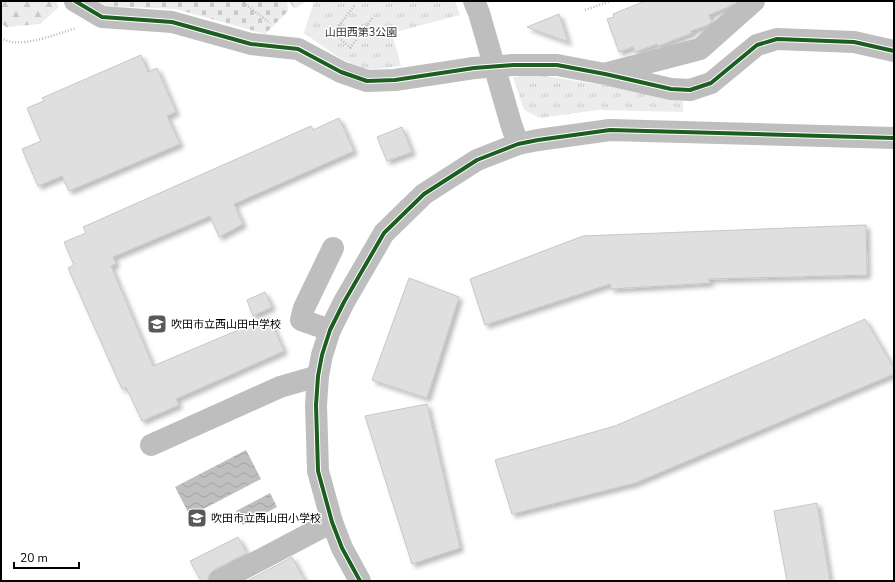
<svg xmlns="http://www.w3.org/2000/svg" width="895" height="582" font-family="'Nunito Sans','Noto Sans JP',sans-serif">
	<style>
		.grass { fill: url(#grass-tufts) }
		.forest { fill: url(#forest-firs) }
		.cemetery { fill: url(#cemetery-stones) }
		.water { fill: url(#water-waves) }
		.building { fill: #dfdfdf; stroke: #c7c7c7; filter: url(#shadow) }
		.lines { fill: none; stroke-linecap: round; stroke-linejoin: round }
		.path { stroke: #b9b9b9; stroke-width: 2.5; stroke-dasharray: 1 2; stroke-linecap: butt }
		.minor { stroke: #bebebe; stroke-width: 22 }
		.minor-bridge { stroke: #bebebe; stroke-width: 22 }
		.cycleway-casing { stroke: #fff; stroke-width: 6 }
		.cycleway { stroke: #1b5e20; stroke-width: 4 }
		.labels { text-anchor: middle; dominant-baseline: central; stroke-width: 3; stroke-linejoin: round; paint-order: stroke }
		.park-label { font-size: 11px; fill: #333; stroke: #fff }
		.poi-label { font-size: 11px; fill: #000; stroke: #fff; text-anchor: start }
	</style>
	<defs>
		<pattern id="grass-tufts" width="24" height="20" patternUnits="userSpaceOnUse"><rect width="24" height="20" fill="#ececec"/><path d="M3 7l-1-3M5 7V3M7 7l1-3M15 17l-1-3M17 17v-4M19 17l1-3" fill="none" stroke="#c9c9c9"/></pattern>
		<pattern id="forest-firs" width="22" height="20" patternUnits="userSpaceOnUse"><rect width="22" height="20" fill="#ececec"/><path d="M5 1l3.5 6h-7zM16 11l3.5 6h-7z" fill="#c9c9c9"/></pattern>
		<pattern id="cemetery-stones" width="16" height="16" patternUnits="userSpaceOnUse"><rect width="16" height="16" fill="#ececec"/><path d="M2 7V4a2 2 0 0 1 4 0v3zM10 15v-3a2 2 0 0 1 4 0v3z" fill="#c9c9c9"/></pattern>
		<pattern id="water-waves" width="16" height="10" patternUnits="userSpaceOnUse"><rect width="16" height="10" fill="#bfbfbf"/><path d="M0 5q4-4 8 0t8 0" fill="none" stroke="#a2a2a2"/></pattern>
		<filter id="shadow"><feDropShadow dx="3.5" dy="3.5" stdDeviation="2" flood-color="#0004"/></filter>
	</defs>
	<rect width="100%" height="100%" fill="#fff"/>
	<!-- grass -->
	<g class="grass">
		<polygon points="314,1 455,1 460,15 392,33 401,66 366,70 338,57 304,33"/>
		<polygon points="539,75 683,98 683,112 598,110 540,118 524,110 513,77"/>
	</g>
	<!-- forest -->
	<g class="forest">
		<polygon points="1,1 56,1 59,7 40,24 6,27 1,23"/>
		<polygon points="289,1 307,1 295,9"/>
	</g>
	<!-- cemetery -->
	<polygon class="cemetery" points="98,1 287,1 288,11 265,34 176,9 106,6"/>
	<!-- water -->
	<g class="water">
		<polygon points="246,450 261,479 190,516 175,487"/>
		<polygon points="270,493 277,507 243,525 236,511"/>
	</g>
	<!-- building -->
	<g class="building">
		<polygon points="645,1 735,1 728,7 709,15 712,22 708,25 691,31 692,33 658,46 657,44 635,52 633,47 619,52 607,19 614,17 613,14"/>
		<polygon points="559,14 568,42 527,27"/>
		<polygon points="141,55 148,72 157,68 176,112 167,116 180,144 69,191 62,176 38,186 22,149 41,141 27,108 44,101 42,98"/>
		<polygon points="339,118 354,151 234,204 243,224 219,237 210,216 113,257 116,264 111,266 153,366 269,317 284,351 176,399 179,405 142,421 126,387 122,389 68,268 74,265 64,242 86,233 83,227 311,126 313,130"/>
		<polygon points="402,127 412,152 387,161 377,137"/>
		<polygon points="866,225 867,275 709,279 710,283 611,289 610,284 485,325 470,279 583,236"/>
		<polygon points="409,278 459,297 427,398 372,380"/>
		<polygon points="265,292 272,307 253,316 247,300"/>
		<polygon points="865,319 894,368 894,374 635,483 512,514 495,460 615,426"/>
		<polygon points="427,404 460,548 412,564 365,416"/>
		<polygon points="817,503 830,581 787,581 774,511"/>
		<polygon points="238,537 247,553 214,570 209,575 208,581 201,581 190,561"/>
		<polygon points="292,557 305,581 247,581"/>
	</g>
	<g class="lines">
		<!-- path -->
		<g class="path">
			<polyline points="241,1 270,23"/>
			<polyline points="585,10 611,1"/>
			<path d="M1,38C19,50 56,34 76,28"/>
			<polyline points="350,48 373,17"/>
			<polyline points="351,48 333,33 355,5"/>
		</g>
		<!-- minor -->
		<g class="minor">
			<polyline points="75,1 102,17 172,22 251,44 298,49 341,72 367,81 395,80 474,68"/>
			<polyline points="474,1 479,13 511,124 518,144"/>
			<polyline points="513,65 557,65 605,74 671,89 690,90 711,83 757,45 777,39 854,42 894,51"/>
			<polyline points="608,73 700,49 754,1"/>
			<polyline points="330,330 301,320 304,308 333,248"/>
			<polyline points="151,445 280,387 318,376"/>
			<polyline points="220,581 332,522"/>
			<polyline points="360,581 342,548 332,522 318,471 316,405 318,376 322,355 330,330 344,302 384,233 424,194 477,160 518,144 538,140 610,130 894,138"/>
		</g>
		<!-- minor-bridge -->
		<polyline class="minor-bridge" points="474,68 513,65"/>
		<defs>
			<g id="cycleway">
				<polyline points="75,1 102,17 172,22 251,44 298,49 341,72 367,81 395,80 474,68 513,65 557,65 605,74 671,89 690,90 711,83 757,45 777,39 854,42 894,51"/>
				<polyline points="360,581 342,548 332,522 318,471 316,405 318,376 322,355 330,330 344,302 384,233 424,194 477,160 518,144 538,140 610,130 894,138"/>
			</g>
		</defs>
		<!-- cycleway casing -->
		<use href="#cycleway" class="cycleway-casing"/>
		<!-- cycleway -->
		<use href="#cycleway" class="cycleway"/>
	</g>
	<!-- icons -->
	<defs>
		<symbol id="school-square" viewBox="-11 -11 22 22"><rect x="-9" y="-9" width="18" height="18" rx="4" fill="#595959" stroke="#fff"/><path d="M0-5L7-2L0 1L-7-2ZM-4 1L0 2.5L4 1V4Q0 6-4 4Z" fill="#fff"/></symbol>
	</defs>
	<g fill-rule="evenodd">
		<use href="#school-square" x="146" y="313" width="22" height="22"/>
		<use href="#school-square" x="186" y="507" width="22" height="22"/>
	</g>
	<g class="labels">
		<!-- park labels -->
		<g class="park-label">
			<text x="361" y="32">山田西第3公園</text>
		</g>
		<!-- poi labels -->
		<g class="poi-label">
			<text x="171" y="324">吹田市立西山田中学校</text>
			<text x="211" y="518">吹田市立西山田小学校</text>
		</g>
	</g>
	<!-- border -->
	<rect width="895" height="582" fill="none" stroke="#000000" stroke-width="4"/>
	<!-- scale -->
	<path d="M14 562v6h65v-6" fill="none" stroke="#000000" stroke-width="2"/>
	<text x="20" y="562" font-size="12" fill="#000000" stroke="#ffffff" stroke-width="3" paint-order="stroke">20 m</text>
</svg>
